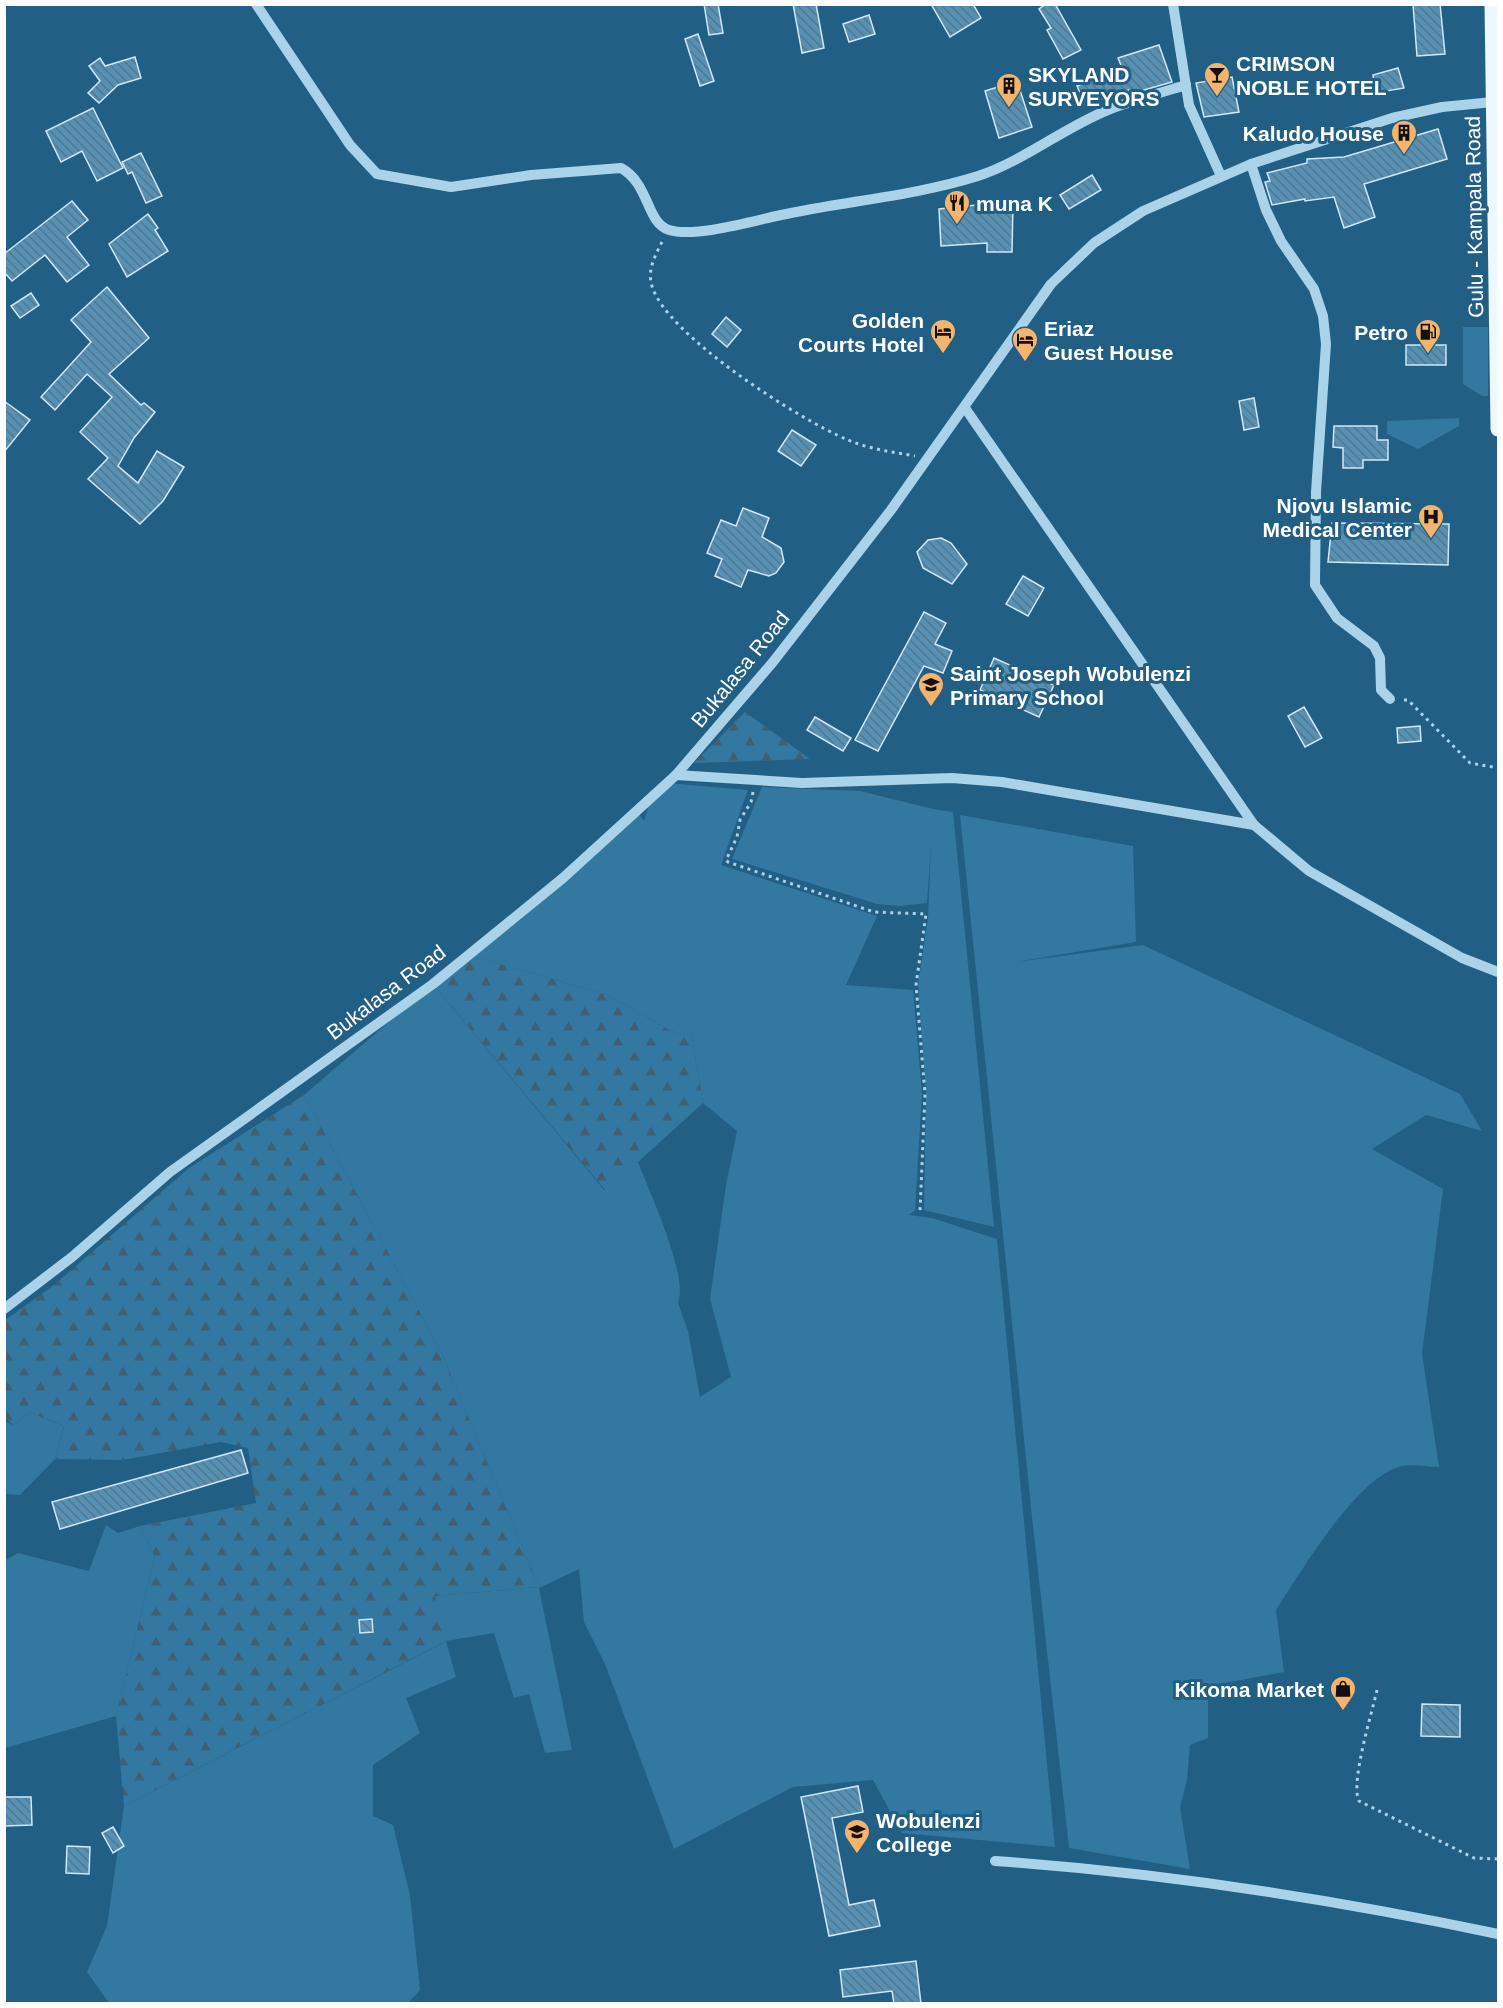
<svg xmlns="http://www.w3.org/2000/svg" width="1503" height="2008" font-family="Helvetica,sans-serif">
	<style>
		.green { fill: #3278a0 }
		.forest { fill: url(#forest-firs) }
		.building { fill: url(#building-back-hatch); stroke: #cee8f7; stroke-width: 1.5 }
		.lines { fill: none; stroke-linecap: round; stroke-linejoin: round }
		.path { stroke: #aad2e9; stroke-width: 3; stroke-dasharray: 3 4.5; stroke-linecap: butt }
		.minor { stroke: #aad2e9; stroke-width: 10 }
		.major { stroke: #edf7fe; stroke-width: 15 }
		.labels { text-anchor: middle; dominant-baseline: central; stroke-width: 6; stroke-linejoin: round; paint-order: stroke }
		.poi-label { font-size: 21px; font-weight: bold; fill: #fff; stroke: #215f84; text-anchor: start }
		.street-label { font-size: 21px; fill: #fff; stroke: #215f84 }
	</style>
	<defs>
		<pattern id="forest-firs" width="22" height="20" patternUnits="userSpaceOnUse" patternTransform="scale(1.5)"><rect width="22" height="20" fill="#3278a0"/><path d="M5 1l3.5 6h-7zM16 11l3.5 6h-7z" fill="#406072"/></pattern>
		<pattern id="building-back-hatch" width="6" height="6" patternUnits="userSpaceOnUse" patternTransform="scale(1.5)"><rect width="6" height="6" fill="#5690b2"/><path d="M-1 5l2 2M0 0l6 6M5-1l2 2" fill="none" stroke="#52788e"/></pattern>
	</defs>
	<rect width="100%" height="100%" fill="#215f84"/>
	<!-- green -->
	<g class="green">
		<polygon points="1463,327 1488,327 1488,396 1482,396 1463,384"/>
		<polygon points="1459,418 1459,426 1418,449 1387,434 1387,421"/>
		<path d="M667,783L748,790L721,865L877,916L846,985L913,990L922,1093L915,1210L909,1215L932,1218L997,1239L1055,1847L902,1833L873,1780L793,1787L674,1849L605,1664L584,1622L579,1569L539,1588L572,1750L545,1753L529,1694L514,1698L494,1633L446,1641L456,1677L406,1698L420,1733L373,1765V1816L393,1825L410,1895L420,1990L408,2003H109L87,1972L107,1926L124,1806L445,1642L434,1596L539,1587L442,1354L304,1095L433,984L605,1191L638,1162C649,1191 689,1276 678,1303L688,1331L700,1397L731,1377L710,1299L726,1185L737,1131L703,1103L692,1037L671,1031L608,995L472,956L638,813L644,821L651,798Z"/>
		<polygon points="762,787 860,791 933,809 953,812 994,1227 924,1210 926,1093 918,985 928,918 931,846 927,903 900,906 877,904 732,859"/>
		<path d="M960,815L1133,846L1136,942L1016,962L1143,945L1460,1094L1482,1131L1426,1115L1372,1149L1443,1189L1422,1354L1439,1467C1428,1467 1413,1464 1402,1466C1357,1476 1301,1572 1276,1610L1284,1672L1208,1686V1738L1190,1745L1187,1780L1180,1807L1190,1869L1069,1848L1032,1517Z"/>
		<polygon points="29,1412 64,1426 55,1459 20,1495 5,1494 4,1421 13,1425"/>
		<polygon points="106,1525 118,1533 140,1526 155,1557 116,1716 5,1748 4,1561 18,1553 89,1571"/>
	</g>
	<!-- forest -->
	<g class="forest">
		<polygon points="745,712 810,759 694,763"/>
		<polygon points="472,956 608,995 671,1031 692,1037 703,1103 606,1191 433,984"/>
		<polygon points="304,1095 442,1354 539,1587 435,1596 446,1641 124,1806 116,1716 155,1557 140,1526 256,1503 248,1448 221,1442 123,1460 55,1459 64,1427 62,1425 29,1412 13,1425 5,1417 4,1321 54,1285 189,1168"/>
	</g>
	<!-- building -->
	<g class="building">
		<polygon points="704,4 718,4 723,33 709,35"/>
		<polygon points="793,4 816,4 824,48 802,53"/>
		<polygon points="931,4 973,4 981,18 950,37"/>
		<polygon points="1046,4 1055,4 1081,50 1063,59 1047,30 1051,28 1039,9"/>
		<polygon points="1413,4 1440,4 1445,54 1417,56"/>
		<polygon points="869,15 875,34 849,42 843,24"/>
		<polygon points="698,34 714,81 700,86 685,39"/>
		<polygon points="1159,45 1172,82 1130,94 1129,90 1085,104 1077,86 1122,68 1118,58"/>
		<polygon points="135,57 141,78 118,85 99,103 88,93 100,81 89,66 100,58 105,66"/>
		<polygon points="1398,68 1404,88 1375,93 1373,75"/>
		<polygon points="1232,77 1239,112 1204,117 1196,83"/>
		<polygon points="1017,81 1032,127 999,138 985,91"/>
		<polygon points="93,108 123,168 97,181 82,151 61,162 46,131"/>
		<polygon points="1438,129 1447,159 1364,184 1375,217 1344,228 1334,197 1305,201 1305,199 1272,205 1265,182 1270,181 1267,173 1307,163 1307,159 1344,157"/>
		<polygon points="141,153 162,196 146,203 132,172 128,174 122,162"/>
		<polygon points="1092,175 1101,190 1069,209 1060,195"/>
		<polygon points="72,201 88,220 67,237 89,265 67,282 45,255 12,281 4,272 4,254"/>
		<polygon points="987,204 1013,205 1012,252 987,252 987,243 941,246 939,209"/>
		<polygon points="148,214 158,228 155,230 168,251 127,277 109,244"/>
		<polygon points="107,287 149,338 109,374 141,405 144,403 155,412 134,438 118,466 138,483 157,451 184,467 163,501 140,524 88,479 108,458 80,432 112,397 87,374 55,410 41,397 91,342 71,320"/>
		<polygon points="31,293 39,305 20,318 11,306"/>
		<polygon points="726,317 741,330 727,347 712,334"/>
		<rect x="1406" y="345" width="40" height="20"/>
		<polygon points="1254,398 1259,427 1244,430 1239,401"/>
		<polygon points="4,401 30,420 4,452"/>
		<polygon points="1334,426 1377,426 1377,440 1388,440 1388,460 1363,460 1363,468 1343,468 1343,448 1333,447"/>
		<polygon points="792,430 816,445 801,466 778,451"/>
		<polygon points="743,508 769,518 762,537 781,548 784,562 776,573 769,576 748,570 741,587 715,576 722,559 707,553 721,520 736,526"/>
		<polygon points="1332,523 1449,524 1448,565 1328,562"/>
		<polygon points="941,538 951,543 967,564 952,584 923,568 917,552 928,540"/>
		<polygon points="1023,576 1044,588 1028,616 1006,604"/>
		<polygon points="924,612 946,623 935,644 952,651 943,673 924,666 878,751 855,740"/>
		<polygon points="994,658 1054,685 1039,717 980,690"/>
		<polygon points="1304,707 1322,738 1305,747 1288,716"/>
		<polygon points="815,717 851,738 843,751 807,730"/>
		<polygon points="1420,726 1421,741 1398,743 1397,728"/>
		<polygon points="241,1450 248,1473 60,1529 52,1502"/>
		<polygon points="372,1619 373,1632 360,1633 359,1620"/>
		<polygon points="1422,1704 1460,1705 1460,1737 1421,1736"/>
		<polygon points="858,1786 863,1812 832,1818 849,1905 874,1900 880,1926 829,1936 801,1797"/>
		<polygon points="4,1797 31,1797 32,1825 4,1826"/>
		<polygon points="113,1827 124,1846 113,1853 102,1833"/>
		<polygon points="67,1846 90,1847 89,1874 66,1873"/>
		<polygon points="916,1961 921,2004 894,2004 892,1991 843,1997 840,1970"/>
	</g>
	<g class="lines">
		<!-- path -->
		<g class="path">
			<path d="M662,242C655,256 647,270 652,286C666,335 800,420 848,440C869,449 892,452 915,456"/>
			<polyline points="1404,700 1408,700 1470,763 1498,768"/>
			<polyline points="753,792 751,802 740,820 737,837 726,860 728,862 874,912 926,914 916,985 925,1094 920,1212"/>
			<path d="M1377,1690C1372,1713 1350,1783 1359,1801L1474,1858L1498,1859"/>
		</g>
		<!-- minor -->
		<g class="minor">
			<path d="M256,4L350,145L377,174L451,187L531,175L621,168C650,184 646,223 669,230C696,238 753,221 781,215C846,201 914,196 978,176C1022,162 1065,127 1108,110C1133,100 1160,93 1186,85"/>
			<polyline points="1173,4 1189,105 1221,176"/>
			<polyline points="1251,164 1266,210 1281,241 1314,289 1323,316 1326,344 1316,492 1315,585 1337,618 1374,646 1380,658 1381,690 1390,699"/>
			<polyline points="965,408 1254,825"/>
			<polyline points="676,775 802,783 952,778 1002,782 1254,825 1309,871 1462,958 1498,972"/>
			<polyline points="4,1309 72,1257 170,1172 433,984 563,878 676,775 773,662 891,510 1051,284 1094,243 1143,211 1251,164 1392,118 1442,107 1493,102"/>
			<path d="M995,1861C1164,1873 1333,1899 1498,1934"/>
		</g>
		<!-- major -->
		<polyline class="major" points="1492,4 1498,429"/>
	</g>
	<!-- icons -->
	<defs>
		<symbol id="bar-pin" viewBox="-11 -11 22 30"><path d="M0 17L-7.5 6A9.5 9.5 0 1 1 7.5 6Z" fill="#f5b36b" stroke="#215f84"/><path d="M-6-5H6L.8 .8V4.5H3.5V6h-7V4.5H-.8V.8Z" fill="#111"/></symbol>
		<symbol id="building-pin" viewBox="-11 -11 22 30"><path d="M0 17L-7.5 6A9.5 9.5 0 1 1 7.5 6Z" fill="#f5b36b" stroke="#215f84"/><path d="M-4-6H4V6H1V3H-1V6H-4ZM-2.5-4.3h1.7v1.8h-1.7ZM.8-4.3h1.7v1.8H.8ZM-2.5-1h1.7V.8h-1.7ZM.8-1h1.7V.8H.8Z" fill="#111"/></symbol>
		<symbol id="restaurant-pin" viewBox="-11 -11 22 30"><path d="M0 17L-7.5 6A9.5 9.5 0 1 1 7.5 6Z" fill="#f5b36b" stroke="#215f84"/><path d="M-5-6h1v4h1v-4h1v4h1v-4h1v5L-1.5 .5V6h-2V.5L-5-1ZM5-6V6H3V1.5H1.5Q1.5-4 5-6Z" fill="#111"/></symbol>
		<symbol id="hotel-pin" viewBox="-11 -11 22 30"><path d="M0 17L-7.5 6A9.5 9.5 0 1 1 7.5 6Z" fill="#f5b36b" stroke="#215f84"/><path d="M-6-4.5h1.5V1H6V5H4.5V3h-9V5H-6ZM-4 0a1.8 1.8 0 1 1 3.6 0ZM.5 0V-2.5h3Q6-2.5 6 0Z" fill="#111"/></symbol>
		<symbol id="fuel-pin" viewBox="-11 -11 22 30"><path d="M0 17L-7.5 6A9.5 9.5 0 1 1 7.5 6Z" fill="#f5b36b" stroke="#215f84"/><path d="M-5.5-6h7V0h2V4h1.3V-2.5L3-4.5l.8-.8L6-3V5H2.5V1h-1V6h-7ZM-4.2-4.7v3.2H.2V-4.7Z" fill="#111"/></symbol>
		<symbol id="hospital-pin" viewBox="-11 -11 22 30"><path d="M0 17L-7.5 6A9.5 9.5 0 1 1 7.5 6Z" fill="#f5b36b" stroke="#215f84"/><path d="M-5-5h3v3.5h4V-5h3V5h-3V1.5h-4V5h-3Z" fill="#111"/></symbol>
		<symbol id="school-pin" viewBox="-11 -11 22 30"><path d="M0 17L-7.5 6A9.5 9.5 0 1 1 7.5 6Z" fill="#f5b36b" stroke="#215f84"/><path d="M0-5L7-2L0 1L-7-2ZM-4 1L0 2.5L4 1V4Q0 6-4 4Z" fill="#111"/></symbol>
		<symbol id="shop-pin" viewBox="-11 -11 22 30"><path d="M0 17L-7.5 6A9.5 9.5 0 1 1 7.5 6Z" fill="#f5b36b" stroke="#215f84"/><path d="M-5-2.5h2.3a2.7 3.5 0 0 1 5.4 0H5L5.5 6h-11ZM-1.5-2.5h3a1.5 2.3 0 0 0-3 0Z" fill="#111"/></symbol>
	</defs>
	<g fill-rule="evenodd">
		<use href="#bar-pin" x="1202" y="60" width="30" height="40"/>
		<use href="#building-pin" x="994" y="71" width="30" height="40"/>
		<use href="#building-pin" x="1389" y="118" width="30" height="40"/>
		<use href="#restaurant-pin" x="942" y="188" width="30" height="40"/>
		<use href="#hotel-pin" x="928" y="317" width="30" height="40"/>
		<use href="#fuel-pin" x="1413" y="317" width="30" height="40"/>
		<use href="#hotel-pin" x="1010" y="325" width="30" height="40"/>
		<use href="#hospital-pin" x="1416" y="502" width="30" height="40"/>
		<use href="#school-pin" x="916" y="670" width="30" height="40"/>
		<use href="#shop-pin" x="1328" y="1674" width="30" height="40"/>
		<use href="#school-pin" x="842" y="1817" width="30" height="40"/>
	</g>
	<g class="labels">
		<!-- poi labels -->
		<g class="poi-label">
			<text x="1236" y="63">CRIMSON<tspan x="1236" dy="24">NOBLE HOTEL</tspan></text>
			<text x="1028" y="74">SKYLAND<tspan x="1028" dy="24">SURVEYORS</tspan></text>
			<text x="1384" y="133" text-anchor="end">Kaludo House</text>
			<text x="976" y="203">muna K</text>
			<text x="924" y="320" text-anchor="end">Golden<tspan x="924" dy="24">Courts Hotel</tspan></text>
			<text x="1044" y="328">Eriaz<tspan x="1044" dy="24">Guest House</tspan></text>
			<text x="1408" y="332" text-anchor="end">Petro</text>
			<text x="1412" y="505" text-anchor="end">Njovu Islamic<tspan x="1412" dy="24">Medical Center</tspan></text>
			<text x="950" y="673">Saint Joseph Wobulenzi<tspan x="950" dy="24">Primary School</tspan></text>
			<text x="1324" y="1689" text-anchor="end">Kikoma Market</text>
			<text x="876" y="1820">Wobulenzi<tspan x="876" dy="24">College</tspan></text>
		</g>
		<!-- street labels -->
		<g class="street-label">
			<text transform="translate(1474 217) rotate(-91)">Gulu - Kampala Road</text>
			<text transform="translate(740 669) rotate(-51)">Bukalasa Road</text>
			<text transform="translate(386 992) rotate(-37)">Bukalasa Road</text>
		</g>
	</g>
	<!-- border -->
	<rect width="1503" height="2008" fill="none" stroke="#ffffff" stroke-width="12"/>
</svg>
